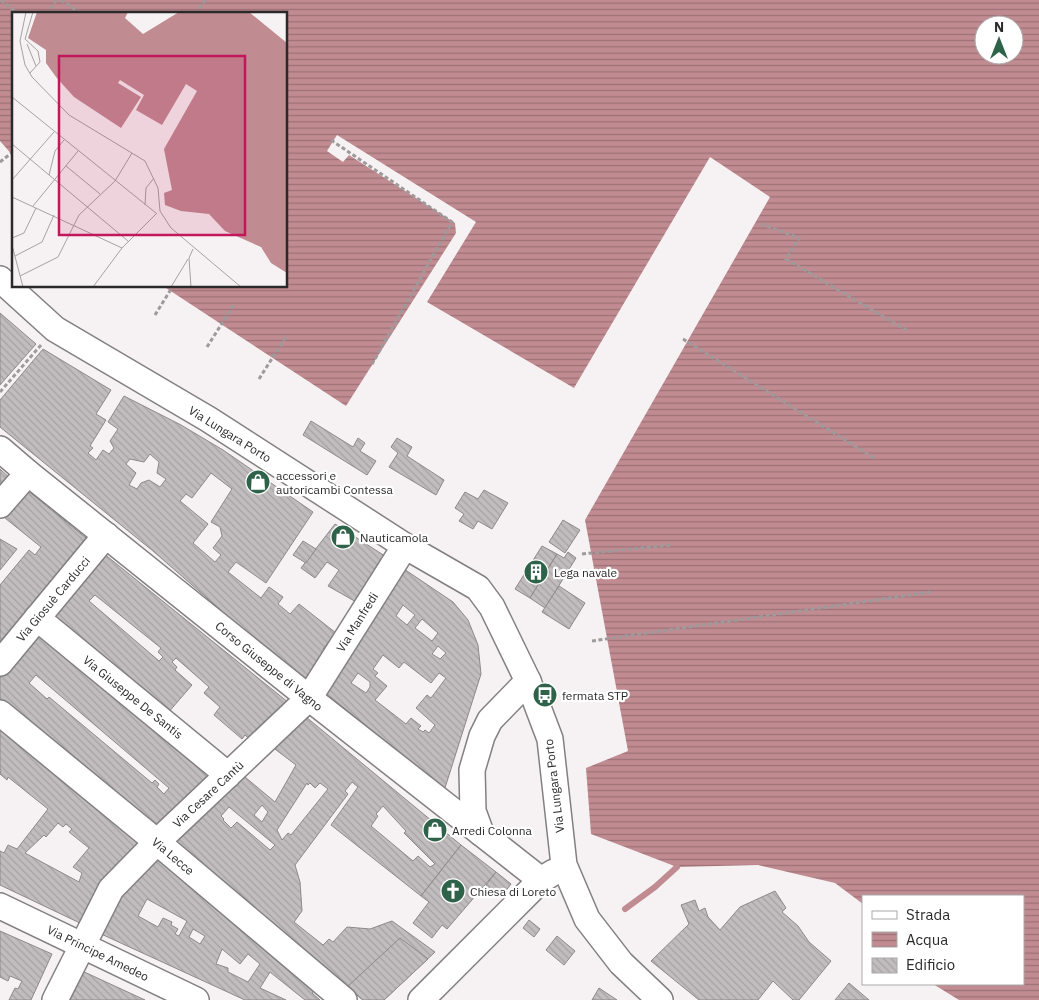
<svg xmlns="http://www.w3.org/2000/svg" width="1039" height="1000" font-family="'IBM Plex Sans',sans-serif">
	<style>
		.water { fill: url(#water-rules); fill-rule: evenodd }
		.lines { fill: none; stroke-linecap: round; stroke-linejoin: round }
		.stream { stroke: #c08b91; stroke-width: 6 }
		.building { fill: url(#building-back-hatch); stroke: #8c8989; fill-rule: evenodd }
		.minor-casing { stroke: #838080; stroke-width: 28 }
		.path { stroke: #9e9a9b; stroke-width: 3; stroke-dasharray: 4 2.5; stroke-linecap: butt }
		.minor { stroke: #fff; stroke-width: 25 }
		.labels { text-anchor: middle; dominant-baseline: central; stroke-width: 4.5; stroke-linejoin: round; paint-order: stroke }
		.street-label { font-size: 12px; fill: #2b2929; stroke: #fff }
		.poi-label { font-size: 12px; fill: #2b2929; stroke: #fff; text-anchor: start }
		.inset-road { fill: none; stroke: #a5a2a2; stroke-width: 1 }
		.view { fill: #c2185b; fill-opacity: 0.15; stroke: #c2185b; stroke-width: 2.5 }
		.inset-edge { fill: none; stroke: #2b2929; stroke-width: 2.5 }
	</style>
	<defs>
		<pattern id="water-rules" width="6" height="5" patternUnits="userSpaceOnUse" patternTransform="scale(1.25)"><rect width="6" height="5" fill="#c08b91"/><path d="M0 2.5h6" fill="none" stroke="#9c7276"/></pattern>
		<pattern id="building-back-hatch" width="6" height="6" patternUnits="userSpaceOnUse" patternTransform="scale(1.25)"><rect width="6" height="6" fill="#c1bdbe"/><path d="M-1 5l2 2M0 0l6 6M5-1l2 2" fill="none" stroke="#a6a2a3"/></pattern>
	</defs>
	<rect width="100%" height="100%" fill="#f6f2f3"/>
	<!-- water -->
	<path class="water" d="M0,0H1039V1000H959L933,984H1023V896H863V904L835,883L758,865L677,867L591,834L586,768L628,751L585,520L770,197L710,157L574,388L427,302L476,222L337,135L327,151L343,162L349,155L455,223L456,233L346,406L163,286H286V14H14V157L0,141ZM984,25H1014V55H984Z"/>
	<g class="lines">
		<!-- stream -->
		<polyline class="stream" points="625,909 655,887 677,867"/>
	</g>
	<!-- building -->
	<g class="building">
		<polygon points="0,313 36,344 0,385"/>
		<path d="M43,349L111,390L96,414L106,420L90,446L93,448L88,453L96,460L103,450L109,454L114,448L110,441L118,429L108,422L124,396L181,425L223,450L313,512L266,583L236,562L228,572L261,598L269,587L283,597L278,604L290,614L299,604L336,633L323,649L326,653L307,681L253,638L153,551L0,427V400ZM150,454L159,462L157,473L166,479L160,487L149,480L141,483L137,489L129,485L136,473L126,464L130,459L144,462ZM211,473L232,489L211,522L220,527L222,536L213,548L221,555L215,562L193,543L208,524L180,501L186,494L192,498Z"/>
		<polygon points="311,421 353,447 358,438 365,443 360,451 376,461 367,475 303,435"/>
		<polygon points="397,438 412,447 407,456 444,480 436,495 389,467 398,453 391,447"/>
		<polygon points="0,469 14,482 0,499"/>
		<polygon points="22,486 86,538 0,642 0,585 29,550 35,555 41,547 0,514"/>
		<polygon points="484,490 508,503 492,529 478,521 473,529 459,521 464,514 455,508 465,492 478,499"/>
		<polygon points="563,520 580,530 565,553 549,542"/>
		<polygon points="335,524 388,558 358,603 328,586 339,570 327,562 315,578 301,568"/>
		<polygon points="0,539 17,549 0,570"/>
		<polygon points="303,541 316,549 306,563 293,555"/>
		<polygon points="542,546 557,554 530,598 515,589"/>
		<polygon points="568,552 576,558 545,608 530,598 557,554 564,558"/>
		<path d="M103,553L294,707L255,744L245,735L242,739L214,715L220,707L204,693L209,687L176,658L172,662L177,667L175,670L192,685L167,714L51,617ZM95,595L161,648L158,652L163,657L159,661L89,601Z"/>
		<path d="M401,567L453,602L468,620L478,645L481,674L444,791L320,688ZM403,605L415,615L407,625L396,616ZM422,619L438,633L432,641L415,628ZM438,646L446,653L440,659L432,654ZM383,655L399,668L404,662L431,683L439,673L446,678L431,698L427,695L416,708L435,725L429,733L425,730L423,732L418,729L421,726L411,718L406,724L375,700L387,686L375,676L378,673L373,669ZM358,673L370,682V687L366,693L351,683Z"/>
		<polygon points="559,586 585,603 569,629 542,612"/>
		<path d="M39,632L213,776L157,831L0,702V678ZM36,675L169,788L164,794L157,787L159,784L155,780L152,783L49,697L47,699L29,683Z"/>
		<path d="M300,712L461,845L421,896L331,825L358,787L352,782L345,791L348,794L295,865L300,882L302,911L294,922L323,945L329,939L333,942L347,927L370,929L392,921L435,952L384,1000H363L171,842L239,772L275,802L296,765L267,743ZM307,783L308,785L310,783L315,788L320,783L328,789L291,835L288,833L282,840L277,830ZM262,805L268,812L262,822L254,815ZM383,806L406,831L404,833L435,864L430,867L418,856L413,861L371,826L378,816L376,814ZM229,807L275,845L270,850L237,822L231,828L223,820L224,819L221,816Z"/>
		<path d="M0,725L144,844L82,924L0,885V851L4,853L8,845L17,849L48,809L8,777L7,780L0,774L1,770L0,769ZM58,823L63,827L66,824L72,829L69,832L89,848L73,867L82,873L79,882L25,853L44,835L46,837Z"/>
		<polygon points="461,845 496,872 447,929 442,925 432,938 413,923 429,902 421,896"/>
		<path d="M158,855L317,986L312,993L320,1000H305L270,972L260,988L286,1000H245L99,933L116,898ZM147,899L187,921L179,936L175,934L178,929L171,925L172,922L163,918L158,927L138,916ZM193,929L205,936L200,944L189,937ZM222,949L240,964L248,954L260,964L248,982L228,972V968L216,964Z"/>
		<polygon points="496,872 511,884 501,897 486,885"/>
		<polygon points="775,891 786,908 782,912 798,926 809,942 831,961 799,1000 793,1000 773,981 758,1000 699,1000 651,961 689,924 681,905 695,900 699,911 705,908 708,917 720,930 740,907"/>
		<polygon points="529,920 540,929 534,937 523,928"/>
		<polygon points="0,931 52,954 31,1000 9,1000 15,988 18,989 22,981 10,976 8,981 0,977"/>
		<polygon points="557,936 575,951 564,965 546,950"/>
		<polygon points="400,938 428,959 384,1000 363,1000 347,987"/>
		<polygon points="80,970 145,1000 65,1000"/>
		<polygon points="849,983 869,1000 835,1000"/>
		<polygon points="599,988 617,1000 592,1000"/>
	</g>
	<g class="lines">
		<defs>
			<g id="minor">
				<polyline points="0,279 55,329 208,419 405,546 478,588 492,607 528,681 550,739 564,865 587,919 621,963 660,1000"/>
				<polyline points="0,449 28,473 309,698 541,880"/>
				<polyline points="0,505 28,473"/>
				<polyline points="37,618 228,775"/>
				<polyline points="0,663 106,535"/>
				<polyline points="0,713 157,842 344,1000"/>
				<polyline points="481,833 473,811 472,770 482,736 490,720 528,681"/>
				<polyline points="0,906 196,1000"/>
				<polyline points="55,1000 111,889 157,842 309,698 405,546"/>
				<polyline points="421,1000 541,880 554,872"/>
			</g>
		</defs>
		<!-- minor casing -->
		<use href="#minor" class="minor-casing"/>
		<!-- path -->
		<g class="path">
			<polyline points="1,0 18,14"/>
			<polyline points="61,0 82,14"/>
			<polyline points="47,14 56,0"/>
			<polyline points="196,14 205,0"/>
			<polyline points="331,140 452,222 371,366"/>
			<polyline points="0,162 14,151"/>
			<polyline points="761,224 799,238 786,259 906,330"/>
			<polyline points="155,315 173,286"/>
			<polyline points="683,339 874,458"/>
			<polyline points="207,347 235,303"/>
			<polyline points="259,379 287,335"/>
			<polyline points="0,392 41,345"/>
			<polyline points="582,554 672,545"/>
			<polyline points="592,641 931,592"/>
		</g>
		<!-- minor -->
		<use href="#minor" class="minor"/>
	</g>
	<!-- icons -->
	<defs>
		<symbol id="shop-disc" viewBox="-11 -11 22 22"><circle r="9.5" fill="#2e6349" stroke="#fff"/><path d="M-5-2.5h2.3a2.7 3.5 0 0 1 5.4 0H5L5.5 6h-11ZM-1.5-2.5h3a1.5 2.3 0 0 0-3 0Z" fill="#fff"/></symbol>
		<symbol id="building-disc" viewBox="-11 -11 22 22"><circle r="9.5" fill="#2e6349" stroke="#fff"/><path d="M-4-6H4V6H1V3H-1V6H-4ZM-2.5-4.3h1.7v1.8h-1.7ZM.8-4.3h1.7v1.8H.8ZM-2.5-1h1.7V.8h-1.7ZM.8-1h1.7V.8H.8Z" fill="#fff"/></symbol>
		<symbol id="bus-disc" viewBox="-11 -11 22 22"><circle r="9.5" fill="#2e6349" stroke="#fff"/><path d="M-5-6H5V4H4V6H2V4H-2V6H-4V4H-5ZM-3.5-4V0h7V-4ZM-3.5 1.2v1.5H-2V1.2ZM2 1.2v1.5H3.5V1.2Z" fill="#fff"/></symbol>
		<symbol id="church-disc" viewBox="-11 -11 22 22"><circle r="9.5" fill="#2e6349" stroke="#fff"/><path d="M-1.2-6h2.4v3.5h3.3v2.4h-3.3V6h-2.4V-.1h-3.3v-2.4h3.3Z" fill="#fff"/></symbol>
	</defs>
	<g fill-rule="evenodd">
		<use href="#shop-disc" x="244" y="468" width="28" height="28"/>
		<use href="#shop-disc" x="329" y="523" width="28" height="28"/>
		<use href="#building-disc" x="522" y="558" width="28" height="28"/>
		<use href="#bus-disc" x="531" y="681" width="28" height="28"/>
		<use href="#shop-disc" x="421" y="816" width="28" height="28"/>
		<use href="#church-disc" x="439" y="877" width="28" height="28"/>
	</g>
	<g class="labels">
		<!-- street labels -->
		<g class="street-label">
			<text transform="translate(230 434) rotate(32)">Via Lungara Porto</text>
			<text transform="translate(53 599) rotate(-50)">Via Giosuè Carducci</text>
			<text transform="translate(357 622) rotate(-58)">Via Manfredi</text>
			<text transform="translate(269 666) rotate(39)">Corso Giuseppe di Vagno</text>
			<text transform="translate(133 697) rotate(39)">Via Giuseppe De Santis</text>
			<text transform="translate(554 786) rotate(-97)">Via Lungara Porto</text>
			<text transform="translate(208 794) rotate(-43)">Via Cesare Cantù</text>
			<text transform="translate(173 856) rotate(40)">Via Lecce</text>
			<text transform="translate(98 953) rotate(26)">Via Principe Amedeo</text>
		</g>
		<!-- poi labels -->
		<g class="poi-label">
			<text x="276" y="475">accessori e<tspan x="276" dy="14">autoricambi Contessa</tspan></text>
			<text x="360" y="537">Nauticamola</text>
			<text x="554" y="572">Lega navale</text>
			<text x="562" y="695">fermata STP</text>
			<text x="452" y="830">Arredi Colonna</text>
			<text x="470" y="891">Chiesa di Loreto</text>
		</g>
	</g>
	<!-- overview -->
	<g transform="translate(12 12)">
		<rect width="275" height="275" fill="#f6f2f3"/>
		<path d="M25,0H116L113,6L131,22L167,0H237L275,31V261L259,251L249,235L213,219L197,202L169,199L153,193L152,181L160,178L152,137L185,79L174,72L150,113L124,98L132,83L108,68L106,71L129,85L109,116L62,85L44,65L34,51V38L16,26Z" fill="#c08b91"/>
		<path class="inset-road" d="M14,0L8,29L13,53L20,65L57,103L133,149L146,176L148,199L159,216L229,275M15,32L24,54M18,61L28,50L26,39L13,27L21,0M0,85L144,201M0,132L116,229M54,154L88,182M37,163L43,139L52,128M0,168L42,120M0,185L110,236M133,193L134,176L142,166M21,194L66,139M0,226L12,221L24,196M0,233L11,275M3,244L30,230L42,203M8,264L46,245L67,203L103,169L120,141M81,275L110,236L145,201M159,275L176,247M179,275L177,246L181,237"/>
		<path class="view" d="M47,44H233V223H47Z"/>
		<rect width="275" height="275" class="inset-edge"/>
	</g>
	<!-- legend -->
	<rect x="862" y="895" width="162" height="90" fill="#ffffff" stroke="#aaa9a9"/>
	<rect x="872" y="911" width="25" height="8" fill="#ffffff" stroke="#aaa9a9"/>
	<text x="906" y="920" font-size="15" fill="#2b2929">Strada</text>
	<rect x="872" y="932" width="25" height="15" fill="url(#water-rules)" stroke="#aaa9a9"/>
	<text x="906" y="945" font-size="15" fill="#2b2929">Acqua</text>
	<rect x="872" y="958" width="25" height="15" fill="url(#building-back-hatch)" stroke="#aaa9a9"/>
	<text x="906" y="970" font-size="15" fill="#2b2929">Edificio</text>
	<!-- north arrow -->
	<g transform="translate(999 40)"><circle r="24" fill="#ffffff" stroke="#aaa9a9"/>
	<path d="M0-4L9 19L0 12L-9 19Z" fill="#2e6349"/>
	<text y="-8" font-size="14" font-weight="bold" text-anchor="middle" fill="#2b2929">N</text>
	</g>
</svg>
